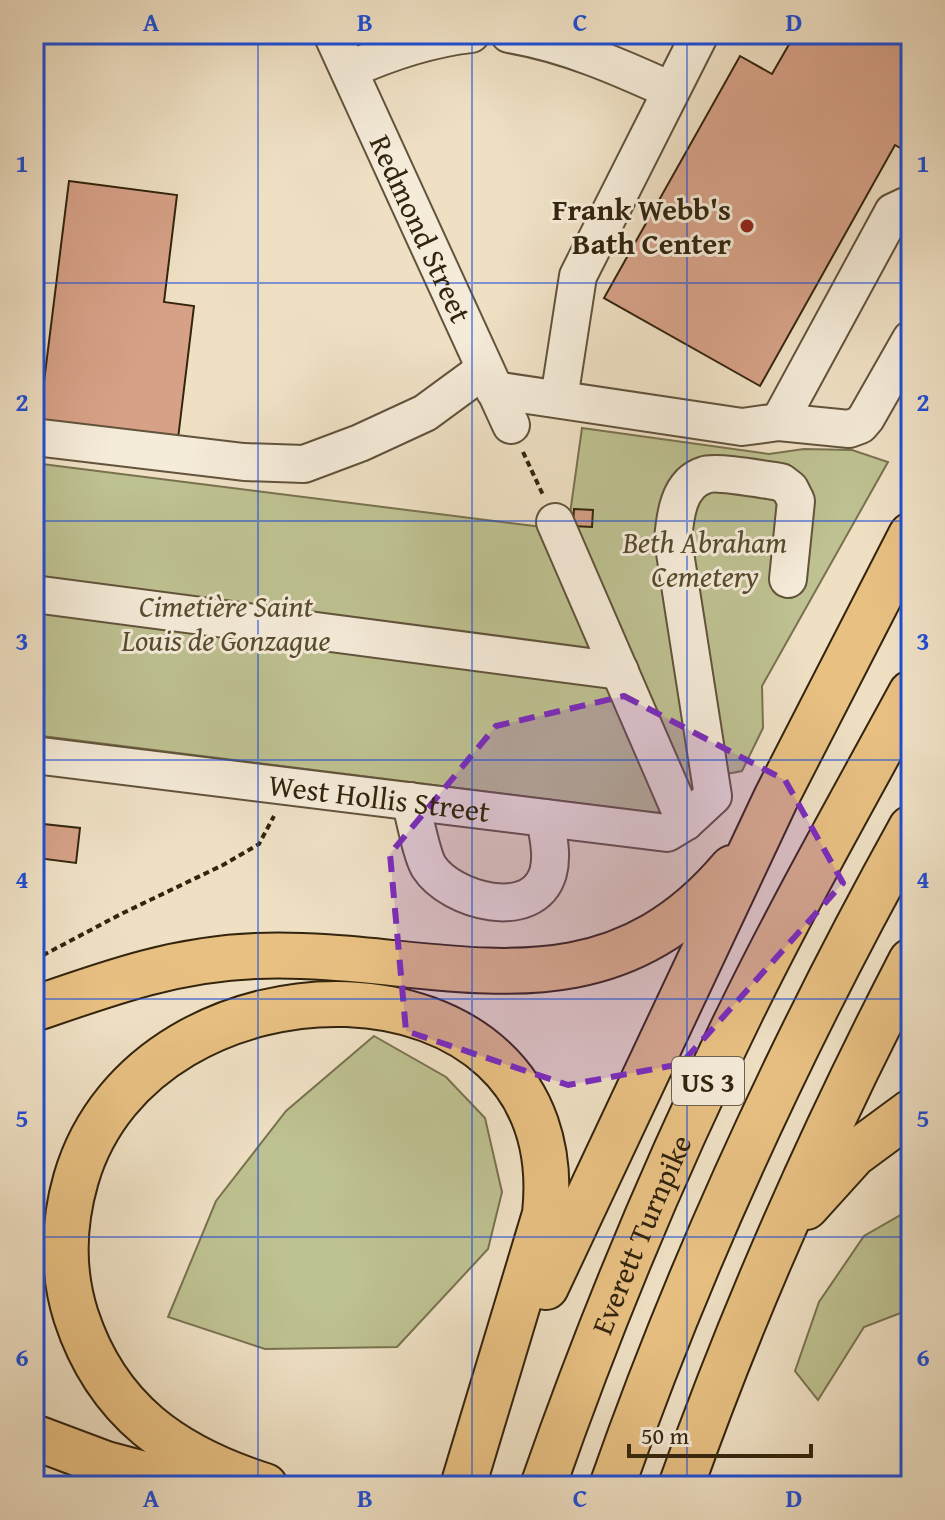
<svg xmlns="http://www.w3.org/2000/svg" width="945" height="1520" font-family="'Gentium Book Plus',serif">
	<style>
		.green { fill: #bec191; stroke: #78724f; stroke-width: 2 }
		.building { fill: #d6a187; stroke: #33240d; stroke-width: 2 }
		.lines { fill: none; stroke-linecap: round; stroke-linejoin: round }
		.minor-casing { stroke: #62533b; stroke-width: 40 }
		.major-casing { stroke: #33240d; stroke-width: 48 }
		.highway-casing { stroke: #33240d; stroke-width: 48 }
		.path { stroke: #33240d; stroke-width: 4; stroke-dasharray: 6 4; stroke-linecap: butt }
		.minor { stroke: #f5ebd9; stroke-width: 36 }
		.major { stroke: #e8c082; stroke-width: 44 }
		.highway { stroke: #e8c082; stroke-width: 44 }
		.marked { fill: #7b2cbf; fill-opacity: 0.2; stroke: #7b2cbf; stroke-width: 6; stroke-dasharray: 16 10; stroke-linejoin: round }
		.grid { fill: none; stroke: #1d4ed8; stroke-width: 2; stroke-opacity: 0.55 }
		.poi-dot { fill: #8f2418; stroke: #f5ebd9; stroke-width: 3 }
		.labels { text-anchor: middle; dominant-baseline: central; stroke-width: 6; stroke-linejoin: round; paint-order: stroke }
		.shield { fill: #f5ebd9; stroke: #6d604a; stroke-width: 2 }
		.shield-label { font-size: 28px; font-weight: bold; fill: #33240d }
		.poi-label { font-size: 30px; font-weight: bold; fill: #33240d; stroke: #f5ebd9; text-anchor: end }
		.street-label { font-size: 30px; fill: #33240d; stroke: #f5ebd9 }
		.park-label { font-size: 30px; font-style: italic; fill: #564b2e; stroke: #f5ebd9 }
		.neatline { fill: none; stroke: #1d4ed8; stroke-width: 3 }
		.grid-label { font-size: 26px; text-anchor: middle; font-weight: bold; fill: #1d4ed8 }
	</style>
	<rect width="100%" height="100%" fill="#efe0c4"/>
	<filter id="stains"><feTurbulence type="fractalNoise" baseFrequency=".0025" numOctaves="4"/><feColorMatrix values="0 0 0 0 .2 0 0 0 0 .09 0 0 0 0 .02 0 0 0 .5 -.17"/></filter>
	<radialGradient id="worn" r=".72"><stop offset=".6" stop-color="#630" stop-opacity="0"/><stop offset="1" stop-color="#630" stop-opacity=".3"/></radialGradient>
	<!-- green -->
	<g class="green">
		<polygon points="582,428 769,454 804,449 852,450 888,462 762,686 763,728 742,771 716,776 684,791 568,528"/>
		<polygon points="34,463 542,527 665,807 657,813 34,735"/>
		<polygon points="374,1036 446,1077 485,1118 502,1192 488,1249 397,1347 265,1349 168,1317 216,1201 286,1111"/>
		<polygon points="911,1209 911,1309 864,1327 818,1400 795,1371 819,1302 864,1236"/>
	</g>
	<!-- building -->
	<g class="building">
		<polygon points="795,34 911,34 911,154 895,145 760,386 604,298 740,56 772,74"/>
		<polygon points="69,181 177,195 164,302 194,306 177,447 38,430"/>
		<polygon points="574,509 593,510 592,527 573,526"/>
		<polygon points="34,823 80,828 76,863 37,858 38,848 34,848"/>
	</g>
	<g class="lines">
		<defs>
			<g id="minor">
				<path id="s1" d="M332,34L511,425"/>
				<path d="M509,34C567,44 617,66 670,90"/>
				<path d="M349,70C389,52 427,39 471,34"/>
				<polyline points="494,390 742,427 779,422 849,429 860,425 866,418 911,339"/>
				<polyline points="559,399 578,276 700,34"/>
				<polyline points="779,422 893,212 906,206 911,208"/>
				<polyline points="34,437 244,462 304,464 360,443 425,413 485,369"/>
				<polyline points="555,522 685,822"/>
				<polyline points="34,594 620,671"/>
				<path id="s2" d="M34,755L667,833L685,822L713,796L673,540C675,517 678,483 705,475C716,471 766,480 781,482L790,489L796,501L788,579"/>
				<path d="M410,801C415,817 421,854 429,867C451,901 533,923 548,873C553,855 548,836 545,818"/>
			</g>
			<polyline id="major" points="34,1437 106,1464 189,1486"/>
			<g id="highway">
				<path d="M34,1009C109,983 175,959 256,956C433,949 594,1032 732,868"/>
				<polyline points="806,1207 854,1154 911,1112"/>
				<polyline points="546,1287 776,798 911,535"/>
				<path d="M265,1486C174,1457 107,1411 76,1316C62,1272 63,1224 76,1179C145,941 574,939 545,1214L463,1486"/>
				<path id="s3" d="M543,1486C600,1323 666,1164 742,1010C795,902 854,798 911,693"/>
				<path d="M612,1486C692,1258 794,1039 911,828"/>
				<path d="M681,1486C745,1306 823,1131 911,961"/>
			</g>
		</defs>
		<!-- minor casing -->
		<use href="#minor" class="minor-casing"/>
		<!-- major casing -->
		<use href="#major" class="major-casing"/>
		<!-- highway casing -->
		<use href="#highway" class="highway-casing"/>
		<!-- path -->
		<g class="path">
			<polyline points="523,452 543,495"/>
			<polyline points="34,960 121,914 223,865 259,844 274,816"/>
		</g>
		<!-- minor -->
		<use href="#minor" class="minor"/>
		<!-- major -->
		<use href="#major" class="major"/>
		<!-- highway -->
		<use href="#highway" class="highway"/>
	</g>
	<!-- marked area -->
	<path class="marked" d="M624,696L785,780L843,883L681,1064L568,1085L406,1031L390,854L496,726Z"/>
	<!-- grid -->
	<path class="grid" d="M258,34V1486M472,34V1486M687,34V1486M34,283H911M34,521H911M34,760H911M34,999H911M34,1237H911"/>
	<!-- markers -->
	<circle class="poi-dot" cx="747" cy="226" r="8"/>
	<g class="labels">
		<!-- shield labels -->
		<rect class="shield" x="672" y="1057" width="72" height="48" rx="6"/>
		<g class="shield-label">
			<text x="708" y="1081">US 3</text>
		</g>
		<!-- poi labels -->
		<g class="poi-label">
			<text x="731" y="209">Frank Webb's<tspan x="731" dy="34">Bath Center</tspan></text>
		</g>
		<!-- street labels -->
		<g class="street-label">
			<text stroke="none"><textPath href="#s1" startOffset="214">Redmond Street</textPath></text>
			<text stroke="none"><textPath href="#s2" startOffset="348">West Hollis Street</textPath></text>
			<text stroke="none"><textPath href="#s3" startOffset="270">Everett Turnpike</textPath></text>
		</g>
		<!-- park labels -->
		<g class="park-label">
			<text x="705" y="542">Beth Abraham<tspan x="705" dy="34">Cemetery</tspan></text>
			<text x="226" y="606">Cimetière Saint<tspan x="226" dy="34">Louis de Gonzague</tspan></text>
		</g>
	</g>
	<!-- margin -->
	<rect width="945" height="1520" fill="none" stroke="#efe0c4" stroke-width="88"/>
	<!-- scale -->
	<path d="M629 1444v12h182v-12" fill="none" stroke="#33240d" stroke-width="4"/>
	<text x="641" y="1444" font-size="24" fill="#33240d" stroke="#f5ebd9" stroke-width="6" paint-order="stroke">50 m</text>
	<rect x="44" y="44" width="857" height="1432" class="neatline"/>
	<g class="grid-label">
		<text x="151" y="31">A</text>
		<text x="365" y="31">B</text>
		<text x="580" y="31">C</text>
		<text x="794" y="31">D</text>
		<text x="22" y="172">1</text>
		<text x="923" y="172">1</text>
		<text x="22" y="411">2</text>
		<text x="923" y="411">2</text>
		<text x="22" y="650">3</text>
		<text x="923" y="650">3</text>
		<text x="22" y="888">4</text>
		<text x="923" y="888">4</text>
		<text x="22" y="1127">5</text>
		<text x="923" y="1127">5</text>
		<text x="22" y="1366">6</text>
		<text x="923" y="1366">6</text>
		<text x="151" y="1507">A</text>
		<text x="365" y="1507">B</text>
		<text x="580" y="1507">C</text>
		<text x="794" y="1507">D</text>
	</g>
	<rect width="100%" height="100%" filter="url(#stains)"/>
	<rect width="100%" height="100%" fill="url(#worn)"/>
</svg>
